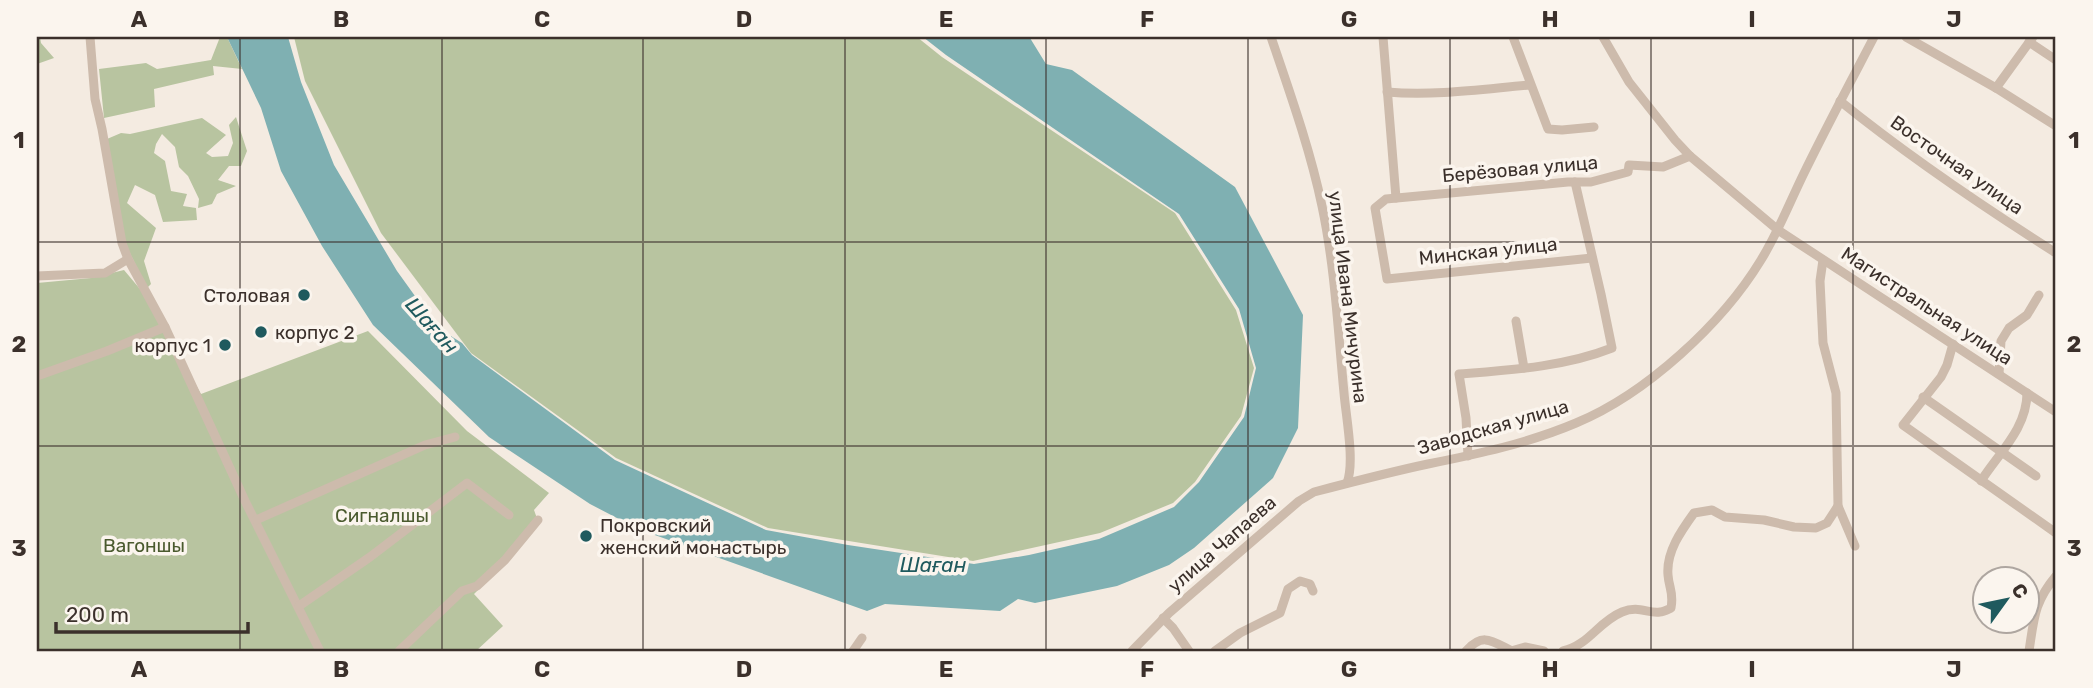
<svg xmlns="http://www.w3.org/2000/svg" width="2093" height="688" font-family="Rubik,sans-serif">
	<style>
		.green { fill: #b8c4a0 }
		.water { fill: #7fb0b2 }
		.lines { fill: none; stroke-linecap: round; stroke-linejoin: round }
		.minor { stroke: #cdbbac; stroke-width: 9 }
		.grid { fill: none; stroke: #3b302b; stroke-width: 2; stroke-opacity: 0.55 }
		.poi-dot { fill: #1f5a5e; stroke: #fbf5ee; stroke-width: 2.5 }
		.labels { text-anchor: middle; dominant-baseline: central; stroke-width: 7; stroke-linejoin: round; paint-order: stroke }
		.street-label { font-size: 19px; fill: #3b302b; stroke: #fbf5ee }
		.poi-label { font-size: 19px; fill: #3b302b; stroke: #fbf5ee; text-anchor: end }
		.park-label { font-size: 19px; fill: #4a5a2e; stroke: #fbf5ee }
		.water-label { font-size: 21px; font-style: italic; fill: #1f5a5e; stroke: #fbf5ee }
		.neatline { fill: none; stroke: #3b302b; stroke-width: 2.5 }
		.grid-label { font-size: 23px; text-anchor: middle; font-weight: bold; fill: #3b302b }
	</style>
	<rect width="100%" height="100%" fill="#f4ebe1"/>
	<!-- green -->
	<g class="green">
		<polygon points="37,37 40,37 41,43 54,58 37,64"/>
		<polygon points="220,37 227,37 242,69 213,66 214,75 154,89 155,107 104,118 99,69 146,63 157,69 211,60"/>
		<polygon points="294,37 917,37 942,57 1175,213 1236,310 1254,368 1241,416 1195,482 1173,503 1100,533 973,561 768,528 616,458 471,353 381,233 305,81"/>
		<polygon points="236,117 247,151 241,166 229,166 218,180 236,186 217,194 212,204 198,208 199,199 188,176 179,167 175,147 162,134 156,144 154,153 165,161 171,191 187,194 183,206 196,208 197,220 163,222 155,195 135,185 127,203 156,228 144,261 151,284 147,288 124,241 107,139 121,133 130,134 202,118 226,135 206,153 212,157 228,156 233,143 229,125"/>
		<polygon points="124,270 145,295 201,394 368,331 467,431 549,493 534,510 539,524 508,561 474,594 503,626 476,651 37,651 37,283 91,278"/>
	</g>
	<!-- water -->
	<polygon class="water" points="227,37 288,37 301,82 334,165 397,271 438,328 462,343 472,355 615,460 766,530 848,545 974,564 1029,555 1099,539 1174,507 1199,482 1244,417 1256,368 1239,309 1179,214 946,55 923,37 1027,37 1030,38 1046,64 1072,70 1235,187 1303,315 1298,428 1273,478 1194,548 1169,565 1117,586 1035,603 1018,599 1000,611 885,604 867,611 638,529 590,504 489,437 373,325 322,246 281,171 261,108"/>
	<g class="lines">
		<!-- minor -->
		<g class="minor">
			<polyline points="90,37 95,99 102,129 122,243 128,259 165,327 245,501 320,651"/>
			<path d="M1271,37C1290,93 1310,149 1322,206C1335,267 1338,331 1344,393C1346,417 1355,462 1347,483"/>
			<polyline points="1383,37 1396,198"/>
			<polyline points="1513,37 1548,129 1562,130 1594,127"/>
			<polyline points="1603,37 1629,82 1675,140 1690,156 1778,230 2056,412"/>
			<polyline points="1906,37 1996,88 2056,126"/>
			<polyline points="2029,42 2056,60"/>
			<polyline points="1996,88 2033,37"/>
			<path d="M1387,92C1435,96 1483,89 1530,85"/>
			<path d="M1840,101C1908,156 1982,206 2056,253"/>
			<polyline points="1592,258 1387,279 1375,208 1386,199 1568,182 1591,182 1628,172 1629,165 1663,167 1690,156"/>
			<polyline points="1823,260 1820,281 1823,343 1836,393 1838,506 1855,546"/>
			<polyline points="37,276 105,273 128,259"/>
			<polyline points="1516,321 1524,368"/>
			<polyline points="1953,344 1947,365 1941,377 1903,425 2056,533"/>
			<polyline points="1999,374 2001,341 2009,328 2027,315 2039,295"/>
			<polyline points="37,376 107,351 165,327"/>
			<polyline points="1923,397 2036,476"/>
			<path d="M1468,456L1466,418L1459,374C1510,370 1564,367 1612,348L1601,294L1575,182"/>
			<path d="M1981,481C1999,453 2027,428 2027,393"/>
			<polyline points="256,520 425,445 455,437"/>
			<polyline points="299,606 370,557 467,483 509,515"/>
			<polyline points="1163,618 1173,628 1189,651"/>
			<polyline points="399,651 462,591 477,586 505,560 538,520"/>
			<polyline points="853,651 862,638"/>
			<path d="M1132,651L1169,613L1299,501L1314,492C1352,482 1390,472 1428,464C1478,454 1529,443 1576,423C1646,394 1722,324 1761,260C1779,231 1791,199 1806,169C1828,124 1851,81 1874,37"/>
			<polyline points="1215,651 1240,633 1280,613 1288,589 1300,581 1310,584 1313,591"/>
			<path d="M1466,651C1483,632 1492,641 1512,651"/>
			<polyline points="1511,651 1525,647 1544,651"/>
			<path d="M1563,651C1589,645 1598,622 1622,612C1639,605 1648,614 1660,612C1664,612 1667,610 1671,608C1674,592 1669,589 1668,575C1666,552 1681,531 1694,513L1712,510L1725,517L1764,520L1794,527L1816,528L1827,523L1838,506"/>
			<path d="M2029,651C2034,619 2034,602 2056,576"/>
		</g>
	</g>
	<!-- grid -->
	<path class="grid" d="M240,37V651M442,37V651M643,37V651M845,37V651M1046,37V651M1248,37V651M1450,37V651M1651,37V651M1853,37V651M37,242H2056M37,446H2056"/>
	<!-- markers -->
	<g class="poi-dot">
		<circle cx="304" cy="295" r="7"/>
		<circle cx="261" cy="332" r="7"/>
		<circle cx="225" cy="345" r="7"/>
		<circle cx="586" cy="536" r="7"/>
	</g>
	<g class="labels">
		<!-- street labels -->
		<g class="street-label">
			<text transform="translate(1957 165) rotate(35)">Восточная улица</text>
			<text transform="translate(1520 169) rotate(-5)">Берёзовая улица</text>
			<text transform="translate(1488 251) rotate(-6)">Минская улица</text>
			<text transform="translate(1348 297) rotate(83)">улица Ивана Мичурина</text>
			<text transform="translate(1927 306) rotate(33)">Магистральная улица</text>
			<text transform="translate(1493 427) rotate(-16)">Заводская улица</text>
			<text transform="translate(1222 544) rotate(-41)">улица Чапаева</text>
		</g>
		<!-- poi labels -->
		<g class="poi-label">
			<text x="290" y="295">Столовая</text>
			<text x="275" y="332" text-anchor="start">корпус 2</text>
			<text x="211" y="345">корпус 1</text>
			<text x="600" y="525" text-anchor="start">Покровский<tspan x="600" dy="22">женский монастырь</tspan></text>
		</g>
		<!-- park labels -->
		<g class="park-label">
			<text x="382" y="515">Сигналшы</text>
			<text x="144" y="545">Вагоншы</text>
		</g>
		<!-- water labels -->
		<g class="water-label">
			<text transform="translate(432 325) rotate(48)">Шаған</text>
			<text x="933" y="564">Шаған</text>
		</g>
	</g>
	<!-- border -->
	<rect width="2093" height="688" fill="none" stroke="#fbf5ee" stroke-width="77"/>
	<!-- north arrow -->
	<g transform="translate(2006 600) rotate(57)"><circle r="33" fill="#fbf5ee" stroke="#aea6a0" stroke-width="2"/>
	<path d="M0-5L12 26L0 18L-12 26Z" fill="#1f5a5e"/>
	<text y="-10" font-size="19" font-weight="bold" text-anchor="middle" fill="#3b302b">С</text>
	</g>
	<!-- scale -->
	<path d="M56 622v10h192v-10" fill="none" stroke="#3b302b" stroke-width="3.5"/>
	<text x="66" y="622" font-size="21" fill="#3b302b" stroke="#fbf5ee" stroke-width="5" paint-order="stroke">200 m</text>
	<rect x="38" y="38" width="2016" height="612" class="neatline"/>
	<g class="grid-label">
		<text x="139" y="27">A</text>
		<text x="341" y="27">B</text>
		<text x="542" y="27">C</text>
		<text x="744" y="27">D</text>
		<text x="946" y="27">E</text>
		<text x="1147" y="27">F</text>
		<text x="1349" y="27">G</text>
		<text x="1550" y="27">H</text>
		<text x="1752" y="27">I</text>
		<text x="1954" y="27">J</text>
		<text x="19" y="148">1</text>
		<text x="2074" y="148">1</text>
		<text x="19" y="352">2</text>
		<text x="2074" y="352">2</text>
		<text x="19" y="556">3</text>
		<text x="2074" y="556">3</text>
		<text x="139" y="677">A</text>
		<text x="341" y="677">B</text>
		<text x="542" y="677">C</text>
		<text x="744" y="677">D</text>
		<text x="946" y="677">E</text>
		<text x="1147" y="677">F</text>
		<text x="1349" y="677">G</text>
		<text x="1550" y="677">H</text>
		<text x="1752" y="677">I</text>
		<text x="1954" y="677">J</text>
	</g>
</svg>
